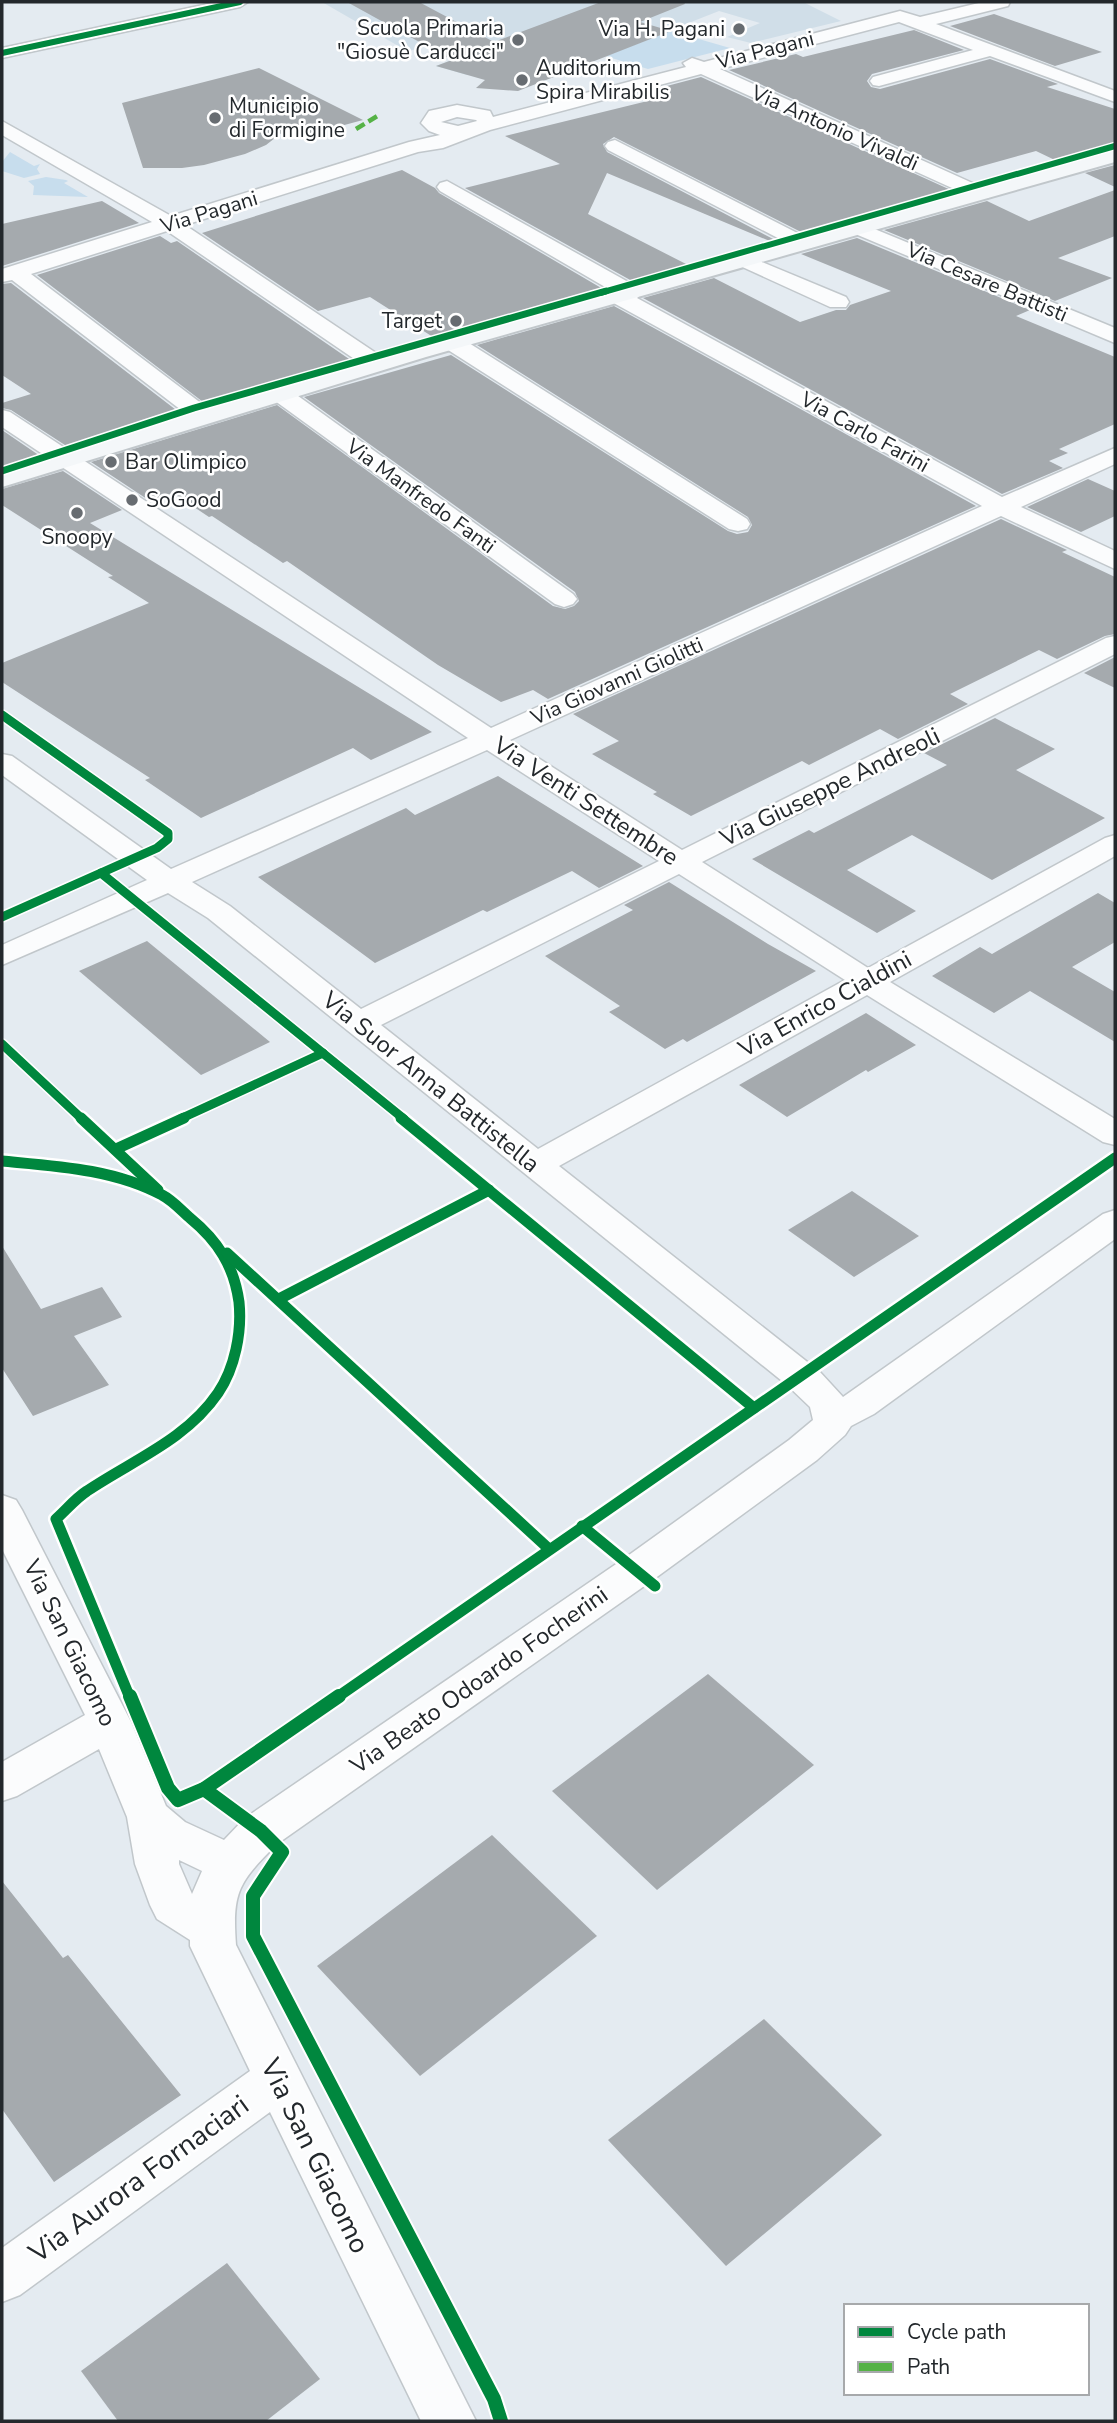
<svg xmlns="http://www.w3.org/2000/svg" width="1117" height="2423" font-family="'Nunito Sans',sans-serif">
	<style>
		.built { fill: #d0dee8 }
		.green { fill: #c7dded }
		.building { fill: #a5aaae }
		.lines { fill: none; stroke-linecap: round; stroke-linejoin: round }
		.street-casing { stroke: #c1c7cb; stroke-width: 3 }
		.secondary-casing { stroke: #c1c7cb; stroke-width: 4 }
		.street { fill: #fbfcfd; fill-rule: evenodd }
		.secondary { fill: #f4f7f9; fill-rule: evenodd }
		.quiet { stroke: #55b246; stroke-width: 4.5; stroke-dasharray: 10 4.5; stroke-linecap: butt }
		.cycleway-far4-casing { stroke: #fff; stroke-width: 9 }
		.cycleway-far3-casing { stroke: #fff; stroke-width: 10 }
		.cycleway-far2-casing { stroke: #fff; stroke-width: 12 }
		.cycleway-far1-casing { stroke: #fff; stroke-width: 16 }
		.cycleway-casing { stroke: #fff; stroke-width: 18 }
		.cycleway-far4 { stroke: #00873e; stroke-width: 6 }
		.cycleway-far3 { stroke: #00873e; stroke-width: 7 }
		.cycleway-far2 { stroke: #00873e; stroke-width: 9 }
		.cycleway-far1 { stroke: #00873e; stroke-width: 11 }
		.cycleway { stroke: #00873e; stroke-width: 14 }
		.poi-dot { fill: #676c71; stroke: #fff; stroke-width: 2.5 }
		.labels { text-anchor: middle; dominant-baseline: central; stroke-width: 5; stroke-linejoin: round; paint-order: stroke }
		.far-poi-label { font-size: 21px; fill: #23282c; stroke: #fff; text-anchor: start }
		.far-street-label { font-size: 21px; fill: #23282c; stroke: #fff }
		.street-label { font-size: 24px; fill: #23282c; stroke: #fff }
		.near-street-label { font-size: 28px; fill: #23282c; stroke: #fff }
	</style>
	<rect width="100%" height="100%" fill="#e4ebf1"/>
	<!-- built -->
	<polygon class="built" points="322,2 803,2 841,21 751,43 727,37 760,23 719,11 605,56 514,56 467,75 436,66 464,55 428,47 407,51"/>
	<!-- green -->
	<g class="green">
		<polygon points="671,31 730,48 648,69 605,56"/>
		<polygon points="10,152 34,166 40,164 37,169 40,174 24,178 2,171 2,162"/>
		<polygon points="46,177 66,180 68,181 64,183 88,197 33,195 34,186 28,181"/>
	</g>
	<!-- building -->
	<g class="building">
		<polygon points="347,2 419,2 494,42 601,2 684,2 685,4 640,22 671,31 518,91 476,88 485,80 436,66 452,60"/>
		<polygon points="994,14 1102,52 1055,66 950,26"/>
		<polygon points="914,30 964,50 872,74 867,81 871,87 880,89 990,59 1058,84 1047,87 1115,109 1115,147 1059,162 1036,151 957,173 729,70 796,54 803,57"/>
		<polygon points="259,68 363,120 296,138 284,131 266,145 245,154 204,165 182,168 143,168 122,103"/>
		<polygon points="701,77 953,191 803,233 614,137 603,144 607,152 777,241 772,242 607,173 588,214 688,265 632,281 465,188 560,164 505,136 664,97 663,87"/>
		<polygon points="1115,165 1115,187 1085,173"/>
		<polygon points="402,170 435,188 439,193 603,289 433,337 370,297 318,311 202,233"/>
		<polygon points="1115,190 1115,236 1058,258 1112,278 1055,301 884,230 987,201 1029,221"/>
		<polygon points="102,201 139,223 2,266 2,224"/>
		<polygon points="160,236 171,243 177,241 352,361 207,405 37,275"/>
		<polygon points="857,238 1030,310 1016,316 1115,357 1115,424 1059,449 1068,453 1049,461 1063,468 1002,494 643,298 714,278 800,322 836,310 846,310 850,305 891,291 801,254"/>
		<polygon points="11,283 180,413 68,447 11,410 2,408 2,403 31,394 2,375 2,284"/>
		<polygon points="614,306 976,506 548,699 533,690 501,702 438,665 287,561 283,563 212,516 209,517 173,493 150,501 91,462 277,405 553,606 565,609 574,606 579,601 575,592 304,397 451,355 728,531 737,534 748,532 752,525 748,517 477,345"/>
		<polygon points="2,430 40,456 2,467"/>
		<polygon points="63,471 122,510 90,523 432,732 371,760 353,748 201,818 145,780 150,778 2,682 2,663 149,603 108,577 113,576 2,505 2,489"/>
		<polygon points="1088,479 1115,491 1115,516 1081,532 1027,507"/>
		<polygon points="1001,519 1067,550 1062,552 1115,577 1115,634 1105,636 1057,659 1039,650 950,694 968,704 898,739 880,729 809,765 802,761 691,816 653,794 657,792 592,754 619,741 573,714"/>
		<polygon points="1115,657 1115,688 1084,673"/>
		<polygon points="995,718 1055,749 1016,770 1105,818 992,880 912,835 847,870 916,911 877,933 752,859 809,830 814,833 947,765 924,753"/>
		<polygon points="498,776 643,866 599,888 572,871 487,912 483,910 375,963 258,877 406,808 415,815"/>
		<polygon points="669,882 768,944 816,971 687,1042 683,1039 665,1049 609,1012 620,1006 545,956 633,910 624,905"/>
		<polygon points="1098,893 1115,903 1115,942 1072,967 1115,992 1115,1042 1030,991 994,1013 932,976 980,947 992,954"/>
		<polygon points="147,941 270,1042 201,1075 79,971"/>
		<polygon points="866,1013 916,1045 868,1072 866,1070 787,1117 739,1085"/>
		<polygon points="852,1191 919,1236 854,1277 788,1230"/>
		<polygon points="2,1246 41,1309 102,1287 122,1317 74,1336 109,1385 33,1416 2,1368"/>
		<polygon points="708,1674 814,1765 657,1890 552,1791"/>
		<polygon points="492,1835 597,1936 420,2076 317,1966"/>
		<polygon points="2,1881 63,1958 68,1955 181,2095 54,2182 2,2109"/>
		<polygon points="764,2019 882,2135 726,2266 608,2140"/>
		<polygon points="227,2263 320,2379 266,2421 118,2421 81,2371"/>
	</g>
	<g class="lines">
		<defs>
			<g id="street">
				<polygon points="217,2 248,2 240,7 2,58 2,48"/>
				<path d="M983,2H1010L1008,6L936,24L1115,91V102L990,56L879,86L873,85L870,81L873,77L973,50L899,22L720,69L988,190L991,194L988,198H974L701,74L490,130L443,148L418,152L185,225L385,359L388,364L385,369H369L167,231L31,274L210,410L214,415L210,420H194L12,280L2,282V269L152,222L2,135V121L171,216L409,142L440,135L429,131L421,123L429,111L457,105L490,111L493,117L686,67L683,63L692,58L704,62L900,11L920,17ZM457,117L476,120L477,121L458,126L441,122Z"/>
				<polygon points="615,140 811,240 814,244 811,248 797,248 608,150 605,146 608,142"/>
				<path d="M447,181L639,288L642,293L637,298L1002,497L1115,448V464L1021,507L1115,551V569L1001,516L510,740L682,850L1106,638L1115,636V654L702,862L868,968L1105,838L1115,835V856L890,982L1115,1119V1145L1103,1142L867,995L559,1166L820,1372L843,1397L1103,1214L1115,1210V1239L874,1414L851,1426L845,1435L817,1460L650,1582L277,1844C239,1882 232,1891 236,1945L476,2421H421L270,2112L20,2295L2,2302V2248L250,2071L190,1946V1940L157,1919L150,1905L135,1864L127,1817L99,1749L17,1796L2,1801V1762L85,1715L2,1549V1495L16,1500L22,1510L131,1722L166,1806L185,1822L224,1840L245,1818L622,1560L789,1440L813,1420L810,1407L787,1385L208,918L168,893L2,965V945L147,880L2,775V754L12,756L171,869L468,738L2,427V410L10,412L491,728L982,506L610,301L607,296L612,291L440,191L437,187L440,183ZM487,750L659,861L361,1009L230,906L192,882ZM679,874L845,980L538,1149L381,1025ZM179,1860L202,1871L192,1894L179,1864Z"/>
				<polygon points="860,223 1115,328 1115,343 853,233 850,229 853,225"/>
				<polygon points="745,255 846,297 849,302 846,307 830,307 738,265 735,261 738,257"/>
				<polygon points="453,336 461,338 747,519 750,524 747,529 738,531 729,529 445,348 442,343 445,338"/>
				<polygon points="279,386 287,388 573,594 577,599 573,604 564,607 555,604 271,398 268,393 271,388"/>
			</g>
			<polygon id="secondary" points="1115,149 1115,162 426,357 2,487 2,470 409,346"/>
		</defs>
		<!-- street casing -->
		<use href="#street" class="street-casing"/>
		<!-- secondary casing -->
		<use href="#secondary" class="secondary-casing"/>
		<!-- street -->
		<use href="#street" class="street"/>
		<!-- secondary -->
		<use href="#secondary" class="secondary"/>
		<!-- quiet -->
		<polyline class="quiet" points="356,129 379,115"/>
		<defs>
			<g id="cycleway-far4">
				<polyline points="2,53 240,2"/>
				<polyline points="600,293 1115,146"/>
			</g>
			<polyline id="cycleway-far3" points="2,471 194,408 606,291"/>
			<g id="cycleway-far2">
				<polyline points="2,715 168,833 168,839 157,848 2,917"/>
				<polyline points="101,873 404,1119"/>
				<polyline points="2,1044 82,1119"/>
				<polyline points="180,1119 323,1053"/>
			</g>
			<g id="cycleway-far1">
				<polyline points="81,1118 158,1190"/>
				<polyline points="401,1118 754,1408"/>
				<polyline points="116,1149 184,1118"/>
				<path d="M2,1161C55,1166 114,1169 162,1195C172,1200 181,1210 190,1218C218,1241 234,1266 239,1302C242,1332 235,1368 218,1393C186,1440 133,1460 87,1491C76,1498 66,1510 56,1519L130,1698"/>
				<polyline points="227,1253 549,1549"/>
				<polyline points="279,1299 489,1190"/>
				<polyline points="582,1526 655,1586"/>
				<polyline points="336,1698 1115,1158"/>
			</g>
			<g id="cycleway">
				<polyline points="130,1696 168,1788 178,1800 204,1789 339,1696"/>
				<polyline points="204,1789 261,1831 282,1852 253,1896 253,1936 494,2399 501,2421"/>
			</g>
		</defs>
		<!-- cycleway-far4 casing -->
		<use href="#cycleway-far4" class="cycleway-far4-casing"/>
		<!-- cycleway-far3 casing -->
		<use href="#cycleway-far3" class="cycleway-far3-casing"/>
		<!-- cycleway-far2 casing -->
		<use href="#cycleway-far2" class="cycleway-far2-casing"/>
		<!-- cycleway-far1 casing -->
		<use href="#cycleway-far1" class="cycleway-far1-casing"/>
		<!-- cycleway casing -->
		<use href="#cycleway" class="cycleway-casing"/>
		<!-- cycleway-far4 -->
		<use href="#cycleway-far4" class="cycleway-far4"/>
		<!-- cycleway-far3 -->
		<use href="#cycleway-far3" class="cycleway-far3"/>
		<!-- cycleway-far2 -->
		<use href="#cycleway-far2" class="cycleway-far2"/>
		<!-- cycleway-far1 -->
		<use href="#cycleway-far1" class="cycleway-far1"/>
		<!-- cycleway -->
		<use href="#cycleway" class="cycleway"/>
	</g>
	<!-- markers -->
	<g class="poi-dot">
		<circle cx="739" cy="29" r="7"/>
		<circle cx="518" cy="40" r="7"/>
		<circle cx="522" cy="80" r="7"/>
		<circle cx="215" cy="118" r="7"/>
		<circle cx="456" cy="321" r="7"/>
		<circle cx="111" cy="462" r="7"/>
		<circle cx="132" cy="500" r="7"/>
		<circle cx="77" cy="513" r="7"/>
	</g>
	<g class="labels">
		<!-- far-poi labels -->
		<g class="far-poi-label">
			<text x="504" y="28" text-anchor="end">Scuola Primaria<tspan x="504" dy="24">"Giosuè Carducci"</tspan></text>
			<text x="725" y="29" text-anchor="end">Via H. Pagani</text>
			<text x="536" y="68">Auditorium<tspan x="536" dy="24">Spira Mirabilis</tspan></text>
			<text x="229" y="106">Municipio<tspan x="229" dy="24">di Formigine</tspan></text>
			<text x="442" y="321" text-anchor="end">Target</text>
			<text x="125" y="462">Bar Olimpico</text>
			<text x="146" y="500">SoGood</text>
			<text x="77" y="537" text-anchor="middle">Snoopy</text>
		</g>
		<!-- far-street labels -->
		<g class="far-street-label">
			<text transform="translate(765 50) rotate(-14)">Via Pagani</text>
			<text transform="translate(835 128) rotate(24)">Via Antonio Vivaldi</text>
			<text transform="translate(209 212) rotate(-17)">Via Pagani</text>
			<text transform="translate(987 282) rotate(23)">Via Cesare Battisti</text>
			<text transform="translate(865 432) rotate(29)">Via Carlo Farini</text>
			<text transform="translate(421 496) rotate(36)">Via Manfredo Fanti</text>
			<text transform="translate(617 681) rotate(-24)">Via Giovanni Giolitti</text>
		</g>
		<!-- street labels -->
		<g class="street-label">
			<text transform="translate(830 787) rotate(-26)">Via Giuseppe Andreoli</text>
			<text transform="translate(586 801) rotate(33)">Via Venti Settembre</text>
			<text transform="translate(825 1004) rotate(-29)">Via Enrico Cialdini</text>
			<text transform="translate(431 1082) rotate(39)">Via Suor Anna Battistella</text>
			<text transform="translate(70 1643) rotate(64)">Via San Giacomo</text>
			<text transform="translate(479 1680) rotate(-35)">Via Beato Odoardo Focherini</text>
		</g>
		<!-- near-street labels -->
		<g class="near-street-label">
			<text transform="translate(315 2156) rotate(64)">Via San Giacomo</text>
			<text transform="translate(139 2179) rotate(-36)">Via Aurora Fornaciari</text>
		</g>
	</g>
	<!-- border -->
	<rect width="1117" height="2423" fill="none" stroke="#23282c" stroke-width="7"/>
	<!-- legend -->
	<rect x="844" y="2304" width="245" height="91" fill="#ffffff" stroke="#a7a9ab" stroke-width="2"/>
	<rect x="858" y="2327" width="35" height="10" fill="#00873e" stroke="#a7a9ab" stroke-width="2"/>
	<text x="907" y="2339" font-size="21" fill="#23282c">Cycle path</text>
	<rect x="858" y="2362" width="35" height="10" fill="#55b246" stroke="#a7a9ab" stroke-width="2"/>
	<text x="907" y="2374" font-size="21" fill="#23282c">Path</text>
</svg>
